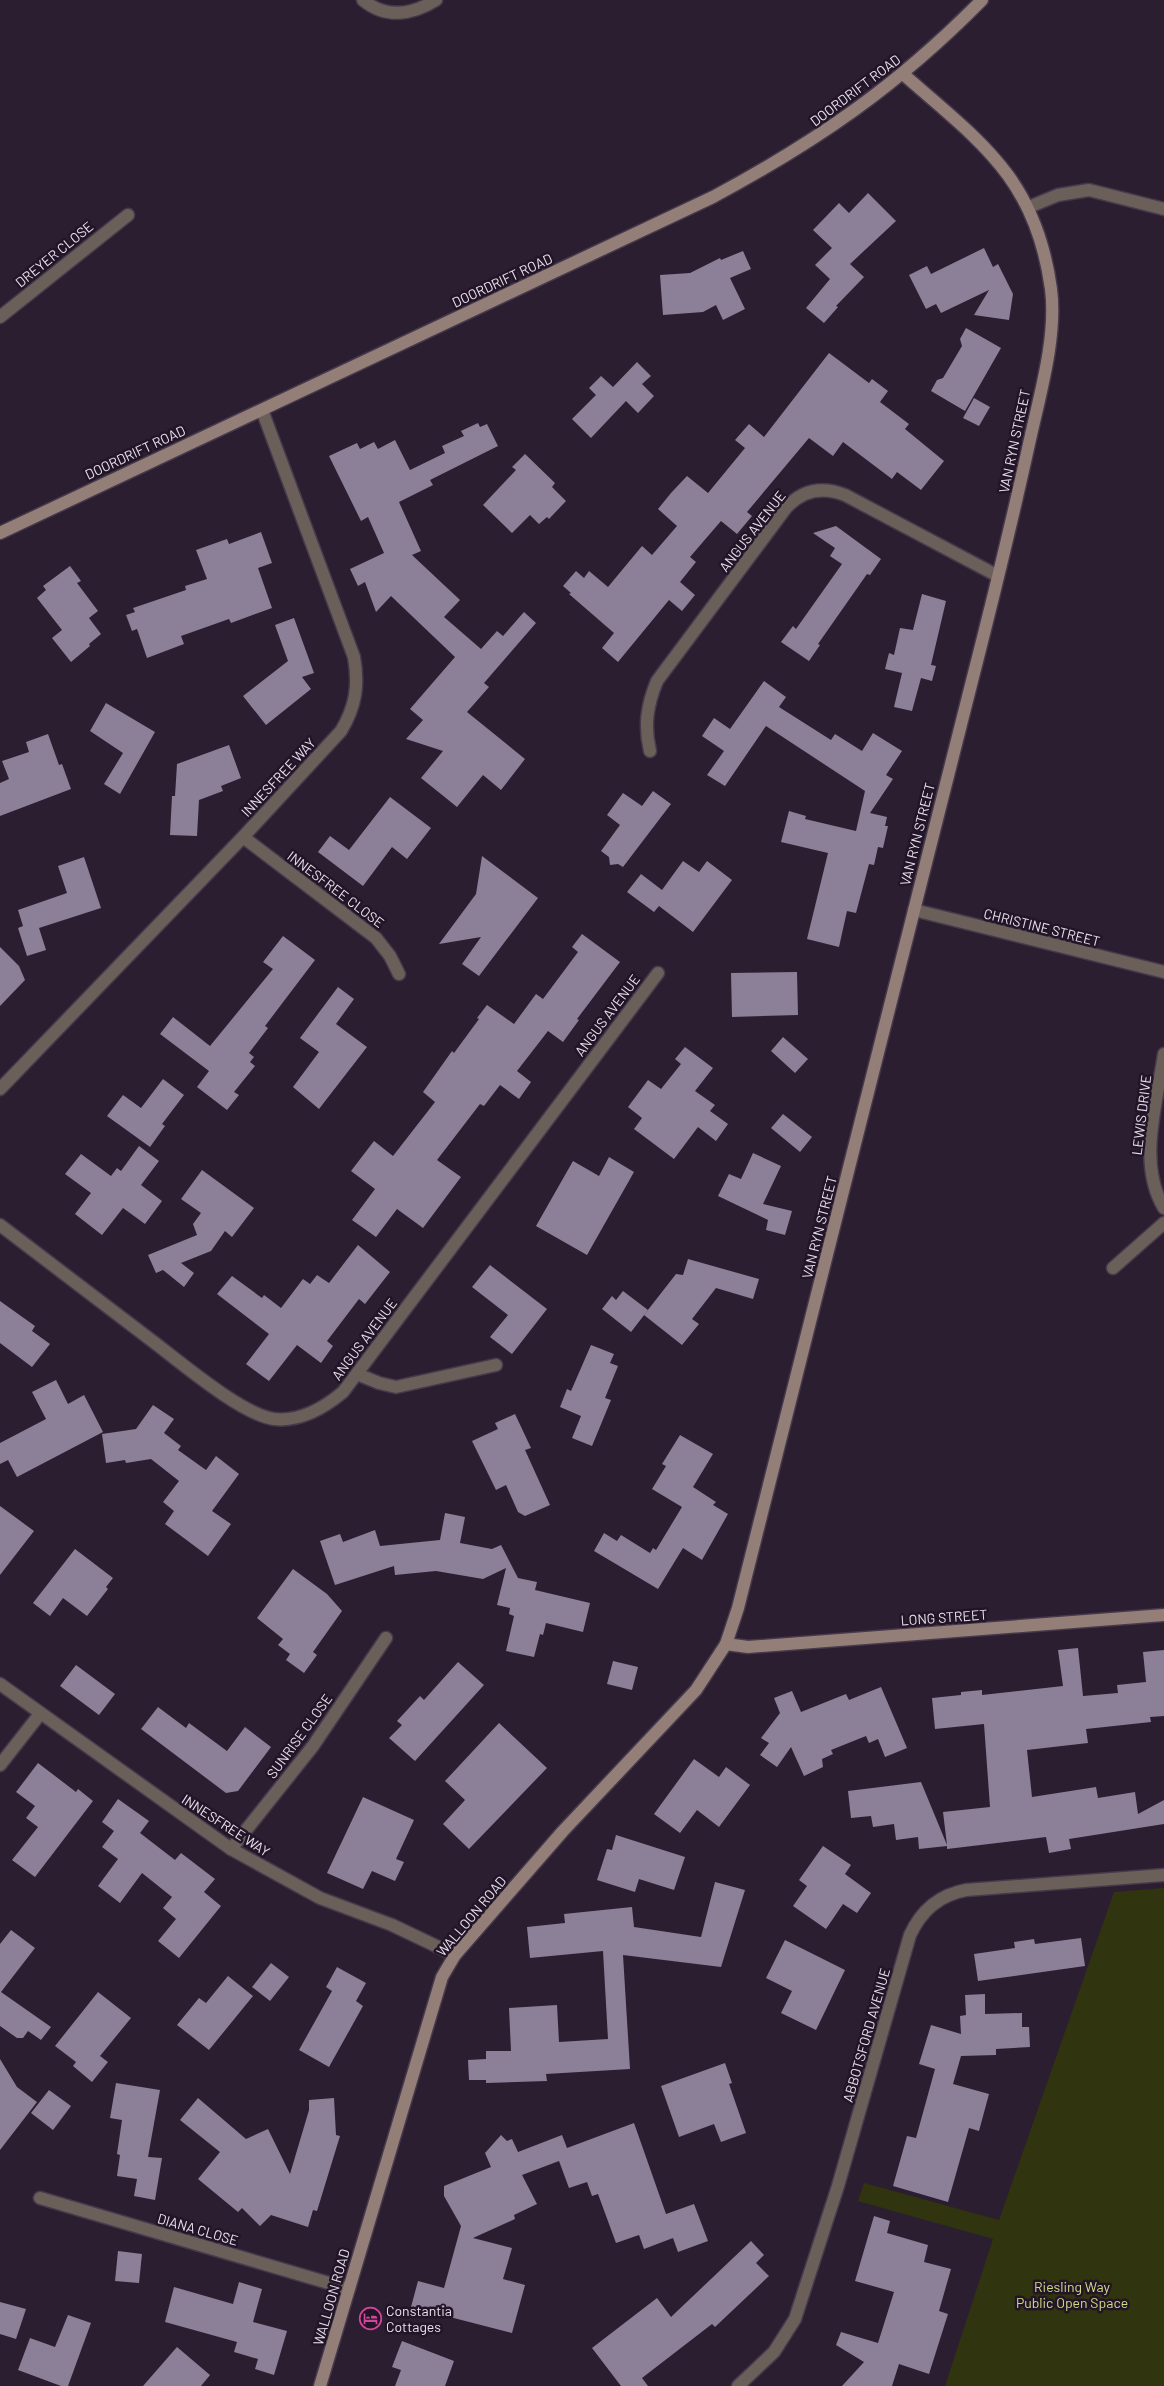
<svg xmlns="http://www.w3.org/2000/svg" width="1164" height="2386" font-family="Barlow,sans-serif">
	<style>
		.green { fill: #30340f }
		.building { fill: #8c7f98 }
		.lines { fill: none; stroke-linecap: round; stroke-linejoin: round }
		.street-casing { stroke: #46394b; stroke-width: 15 }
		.secondary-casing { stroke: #46394b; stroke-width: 15 }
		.street { stroke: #6b5f5a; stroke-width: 12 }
		.secondary { stroke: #937f78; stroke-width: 12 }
		.labels { text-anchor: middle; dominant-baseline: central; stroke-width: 5; stroke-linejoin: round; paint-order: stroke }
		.street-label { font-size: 14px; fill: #e9e0ed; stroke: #221527 }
		.park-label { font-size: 14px; fill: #d0dd83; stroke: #221527 }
		.poi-label { font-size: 14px; fill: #e9e0ed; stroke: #221527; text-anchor: start }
	</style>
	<rect width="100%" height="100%" fill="#2c1e31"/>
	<!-- green -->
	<polygon class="green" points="1164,1888 1164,2386 945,2386 993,2239 858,2201 864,2183 999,2220 1114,1892"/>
	<!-- building -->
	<g class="building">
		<polygon points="868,193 896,221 850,264 864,277 836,306 838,307 824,323 806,308 830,279 815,265 832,248 813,230 839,203 849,213"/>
		<polygon points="984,248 993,267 998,264 1013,294 1009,320 974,315 989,290 941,313 936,304 926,309 909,275 927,266 931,274"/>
		<polygon points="743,251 751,269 730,278 745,309 723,320 716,305 703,312 663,315 660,275 690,273 720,258 721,260"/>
		<polygon points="966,328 1001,348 965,411 931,391 937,380 943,378 962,346 960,339"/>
		<polygon points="829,353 869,383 872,379 888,391 880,402 909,424 905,429 944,461 921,490 897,472 892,479 843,442 833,456 809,438 747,512 752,516 737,534 721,521 690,557 696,562 680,582 695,595 682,611 669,600 618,662 602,648 614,633 569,594 571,593 563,586 576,571 584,578 589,571 608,587 642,546 652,555 677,526 658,509 671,493 687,476 708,493 745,448 735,440 749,424 764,437"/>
		<polygon points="637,362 651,376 642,384 654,396 638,413 626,401 591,438 572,419 596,395 589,388 601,376 613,387"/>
		<polygon points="974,398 990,407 979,426 963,418"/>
		<polygon points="478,423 480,427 487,424 498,446 430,480 433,485 399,502 421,551 412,555 460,600 444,617 481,649 497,631 503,636 524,612 536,623 484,683 489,687 467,712 525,759 501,790 483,775 457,807 421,778 443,751 406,739 423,720 410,709 455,657 391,596 376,612 365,582 358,586 350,569 384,553 368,517 361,521 329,456 357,443 360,449 374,442 378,449 395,440 410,470 445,453 442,446 464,436 461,431"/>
		<polygon points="525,454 555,483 552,487 566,501 549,519 547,517 539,524 530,515 512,533 483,505 516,470 512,467"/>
		<polygon points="836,526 881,559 870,575 867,574 818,644 820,645 809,661 781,642 793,626 796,629 842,564 830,556 835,548 813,533"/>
		<polygon points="261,532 272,563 258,568 272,608 231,623 229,619 181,636 184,644 147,658 137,629 132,631 126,615 135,612 133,608 186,590 185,586 207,579 196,550 227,539 229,544"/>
		<polygon points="70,566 81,581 77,583 98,611 89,618 101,634 89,644 90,646 71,662 52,638 62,630 37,598 46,590 43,586"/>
		<polygon points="922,594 946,601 931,665 927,664 936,666 932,681 921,678 912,711 894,707 902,673 885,669 889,653 894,655 900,628 913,630"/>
		<polygon points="294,618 314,673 302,677 311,689 266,725 243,696 288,661 275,625"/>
		<polygon points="764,681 786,697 779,707 831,740 835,734 862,751 873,733 902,751 886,775 893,779 870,813 887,817 885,826 888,826 883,848 878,847 874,865 869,864 856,913 847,911 839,947 807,939 828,853 781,842 789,811 806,816 805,819 856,831 865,791 766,726 725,786 707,775 724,751 702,736 714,718 730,729"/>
		<polygon points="106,703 155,732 120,794 104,784 123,753 90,731"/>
		<polygon points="48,734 59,765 62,764 71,789 0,816 0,783 9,779 2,761 29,752 26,742"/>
		<polygon points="229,745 241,778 221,786 223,791 199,800 197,836 170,835 172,796 175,796 177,764"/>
		<polygon points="653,791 671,804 623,867 618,864 610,865 609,857 601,851 620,825 607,815 623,793 642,806"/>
		<polygon points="390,797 431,828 407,859 392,847 363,886 318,852 330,836 349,850"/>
		<polygon points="482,856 538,898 479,976 462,964 481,937 439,944 476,894"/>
		<polygon points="84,857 101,908 39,928 46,950 27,956 18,928 23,926 18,910 67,893 58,866"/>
		<polygon points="683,861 699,872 707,861 732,880 693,932 659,906 654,912 627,892 641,874 662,890"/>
		<polygon points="582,934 620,962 577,1019 579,1020 563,1042 548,1031 517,1071 531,1082 519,1099 500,1085 484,1106 480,1104 437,1160 461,1177 423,1228 397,1209 376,1237 352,1220 375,1189 351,1171 374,1141 393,1156 435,1102 423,1092 452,1051 454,1053 479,1019 477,1018 487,1005 514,1024 536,994 543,999 578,952 572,947"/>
		<polygon points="283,936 315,960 265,1026 268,1028 249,1053 254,1057 250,1062 255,1066 234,1092 239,1095 227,1110 197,1087 209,1071 160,1034 173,1017 210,1046 273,969 263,962"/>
		<polygon points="0,947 19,966 25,980 0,1006"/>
		<polygon points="797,972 798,1015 732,1017 731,973"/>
		<polygon points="338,987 354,999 336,1024 367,1047 319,1109 293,1087 319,1052 300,1038"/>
		<polygon points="783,1037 808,1059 795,1073 771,1051"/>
		<polygon points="685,1047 713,1068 695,1091 715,1105 710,1111 728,1124 716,1141 698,1127 674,1159 634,1129 642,1118 628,1107 648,1080 661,1089 681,1064 675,1059"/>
		<polygon points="163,1079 184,1095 162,1124 165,1126 150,1147 107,1116 123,1095 141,1108"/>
		<polygon points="783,1114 812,1137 800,1152 771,1128"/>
		<polygon points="139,1146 159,1161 141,1185 162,1201 145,1224 123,1208 102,1235 75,1214 91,1193 65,1174 81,1154 111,1176 117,1168 121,1171"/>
		<polygon points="753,1153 781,1166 763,1204 792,1211 785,1235 766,1230 768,1220 718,1196 729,1174 741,1179"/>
		<polygon points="609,1157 634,1172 587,1255 536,1226 573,1161 599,1176"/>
		<polygon points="202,1170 254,1208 232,1237 225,1231 211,1251 181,1263 194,1273 184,1287 163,1270 156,1273 148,1255 197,1235 193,1224 201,1213 181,1199"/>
		<polygon points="358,1245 390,1272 365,1304 359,1299 327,1341 333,1346 321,1363 297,1345 269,1381 246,1364 269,1334 217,1294 232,1276 262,1298 264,1295 281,1308 303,1279 310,1284 317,1275 329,1283"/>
		<polygon points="688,1259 759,1279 753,1299 716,1288 692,1319 699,1324 682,1345 644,1315 676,1274 683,1275"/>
		<polygon points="490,1265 547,1309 512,1354 490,1337 508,1315 472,1287"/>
		<polygon points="623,1291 648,1310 631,1332 602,1309 612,1296 616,1300"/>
		<polygon points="0,1301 35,1326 32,1331 50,1344 32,1367 0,1343"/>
		<polygon points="591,1345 614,1354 610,1363 618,1366 605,1398 611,1400 592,1446 572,1438 581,1416 560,1407 567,1389 571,1391"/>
		<polygon points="56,1380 68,1404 84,1395 103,1432 17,1477 8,1460 0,1464 0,1443 46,1419 32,1392"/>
		<polygon points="153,1405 174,1419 164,1433 181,1446 178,1450 206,1470 216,1456 239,1474 212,1511 231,1524 208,1556 165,1524 174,1511 163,1502 179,1481 151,1459 126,1463 125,1460 106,1463 102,1434 136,1429"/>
		<polygon points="515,1414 531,1448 525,1450 550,1505 525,1516 518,1512 506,1485 496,1490 472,1441 498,1429 495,1423"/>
		<polygon points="680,1435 713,1454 693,1487 716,1502 713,1505 728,1514 702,1560 683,1548 658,1589 594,1551 604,1533 617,1541 621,1535 650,1553 653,1548 656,1550 682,1507 652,1489 666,1466 662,1464"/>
		<polygon points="0,1506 34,1531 0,1575"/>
		<polygon points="445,1513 465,1517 460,1543 492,1549 501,1545 518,1578 537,1582 535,1590 590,1603 583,1632 546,1623 543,1635 540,1634 534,1657 506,1651 514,1616 509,1614 510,1608 497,1605 506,1568 483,1579 436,1571 395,1575 394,1566 335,1585 320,1541 340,1534 343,1542 375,1530 380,1546 440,1540"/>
		<polygon points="75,1549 113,1578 106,1587 108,1589 87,1616 63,1598 50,1616 33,1603"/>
		<polygon points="293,1569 327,1594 342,1611 313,1652 317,1655 304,1673 286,1660 290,1654 278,1645 283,1639 257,1618"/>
		<polygon points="1078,1648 1083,1696 1118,1693 1117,1685 1146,1682 1143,1652 1164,1650 1164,1716 1150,1717 1151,1722 1086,1729 1088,1743 1027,1750 1032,1797 1096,1787 1098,1798 1135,1792 1138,1814 1164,1800 1164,1824 1069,1839 1071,1849 1049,1853 1046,1837 947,1849 947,1846 919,1849 918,1837 896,1840 894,1824 873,1827 871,1816 851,1818 848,1791 921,1782 947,1845 943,1812 990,1807 984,1724 935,1729 932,1698 961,1695 961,1692 982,1690 982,1695 1063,1686 1058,1650"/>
		<polygon points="613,1661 638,1667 632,1690 607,1684"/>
		<polygon points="458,1662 484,1685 415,1761 389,1738 402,1725 397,1721 420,1696 424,1700"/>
		<polygon points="76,1665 115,1694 99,1715 60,1686"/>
		<polygon points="881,1687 907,1748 885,1757 878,1739 869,1743 866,1736 831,1750 833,1754 822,1759 823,1767 804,1776 791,1747 777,1767 760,1755 769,1743 761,1738 780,1713 774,1698 792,1691 801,1712 846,1694 849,1700"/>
		<polygon points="158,1707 186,1728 189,1723 227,1751 245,1727 271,1747 238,1791 226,1793 141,1729"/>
		<polygon points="499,1723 547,1768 469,1849 443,1824 465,1800 445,1781"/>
		<polygon points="694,1759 719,1777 726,1767 750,1785 719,1827 697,1810 680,1833 654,1814"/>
		<polygon points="38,1763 76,1792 78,1789 93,1801 35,1877 12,1860 38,1827 26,1818 35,1806 16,1792"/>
		<polygon points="363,1797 414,1820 396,1859 404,1862 395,1881 372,1871 363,1889 327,1873"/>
		<polygon points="118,1799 149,1821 140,1833 175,1860 181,1853 215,1879 204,1892 221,1906 179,1958 158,1941 176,1919 163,1908 172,1897 142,1873 120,1903 98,1886 118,1859 102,1847 114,1831 102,1822"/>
		<polygon points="616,1835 685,1857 674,1890 639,1879 635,1892 597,1880 607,1849 612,1850"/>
		<polygon points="823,1846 851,1865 845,1874 871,1893 857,1913 843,1904 826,1929 793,1906 807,1886 799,1880"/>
		<polygon points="715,1882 745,1890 721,1967 623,1955 630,2069 546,2074 547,2081 486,2083 486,2080 469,2080 468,2060 486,2059 486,2051 511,2051 509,2008 557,2005 559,2042 608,2039 603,1951 530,1958 527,1927 565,1923 564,1914 632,1907 634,1927 701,1937"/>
		<polygon points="11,1930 35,1948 1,1992 51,2027 41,2040 28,2031 23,2038 17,2038 0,2026 0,1944"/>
		<polygon points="1081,1938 1085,1966 978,1981 974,1954 1015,1948 1014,1942 1034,1939 1035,1944"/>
		<polygon points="785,1940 845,1970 816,2030 781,2013 792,1991 766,1978"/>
		<polygon points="271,1963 289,1977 270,2001 252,1987"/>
		<polygon points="337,1967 366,1983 356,2001 363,2006 329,2067 299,2050 332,1991 326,1987"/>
		<polygon points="228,1976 253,1996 209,2050 177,2025 199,1998 206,2003"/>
		<polygon points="98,1992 131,2018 100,2056 108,2062 92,2082 73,2066 76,2062 55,2046"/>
		<polygon points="985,1994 985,2014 1022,2013 1022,2027 1029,2027 1030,2047 996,2049 996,2055 961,2056 953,2084 989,2094 979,2131 969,2128 948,2202 893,2186 907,2136 916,2138 935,2069 919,2064 931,2025 961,2034 960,2016 966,2015 965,1995"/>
		<polygon points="0,2059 17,2087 37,2102 0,2150"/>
		<polygon points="725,2063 732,2083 729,2084 746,2133 721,2142 714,2124 679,2137 661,2086"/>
		<polygon points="116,2083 160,2090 148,2157 162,2158 155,2200 134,2196 137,2179 117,2176 120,2155 117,2154 122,2120 110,2118"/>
		<polygon points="49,2090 71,2106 53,2130 31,2113"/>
		<polygon points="198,2098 246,2139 268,2129 290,2174 309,2110 309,2100 334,2098 336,2135 340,2136 317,2211 313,2210 308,2227 271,2215 260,2226 242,2208 238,2212 198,2179 220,2152 180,2120"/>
		<polygon points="634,2123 666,2214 694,2204 708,2241 678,2252 673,2238 644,2249 639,2235 616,2243 598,2194 592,2196 587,2182 569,2188 559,2161 522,2175 537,2204 514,2215 515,2219 473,2238 512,2248 503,2279 525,2285 512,2333 411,2307 418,2281 444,2288 461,2226 444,2196 444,2186 491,2167 485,2153 501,2135 507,2141 512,2139 518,2152 562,2135 567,2148"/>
		<polygon points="874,2216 890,2221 887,2233 928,2245 924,2262 951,2269 939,2311 948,2314 929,2374 899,2364 892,2386 842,2386 864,2362 836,2345 841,2332 878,2343 894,2292 855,2281"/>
		<polygon points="751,2241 764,2255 756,2263 769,2276 715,2327 712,2324 642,2378 648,2386 621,2386 592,2348 657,2298 671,2317"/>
		<polygon points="118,2251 142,2254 139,2283 115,2281"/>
		<polygon points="239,2282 262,2289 253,2322 287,2331 274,2375 255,2369 258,2359 234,2352 237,2342 165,2322 174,2287 233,2304"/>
		<polygon points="0,2302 26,2309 16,2339 0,2334"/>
		<polygon points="68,2315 91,2323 68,2386 61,2386 18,2370 30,2338 55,2347"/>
		<polygon points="402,2341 454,2361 445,2386 395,2386 401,2370 392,2367"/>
		<polygon points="177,2347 210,2375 201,2386 143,2386"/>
	</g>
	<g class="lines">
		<defs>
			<g id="street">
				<path d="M363,0C386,19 412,15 436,0"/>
				<polyline points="1029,207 1058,195 1089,190 1164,209"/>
				<polyline points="0,317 128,215"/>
				<path d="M650,751C644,726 647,705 657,681L786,508C802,490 822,486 845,495L998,576"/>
				<polyline points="243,837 376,938 390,956 399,974"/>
				<polyline points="914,910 1164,972"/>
				<path d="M1164,1054C1157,1102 1137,1164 1164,1208"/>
				<path d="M0,1089L243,837L341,731C356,706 359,685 354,657L262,410"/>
				<path d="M0,1225C50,1263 101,1302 151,1340C179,1361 242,1415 274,1419C301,1422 324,1408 343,1392L658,973"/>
				<polyline points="1113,1268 1164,1223"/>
				<polyline points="357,1374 379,1383 396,1387 496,1365"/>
				<polyline points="0,1684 231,1849 320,1898 392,1925 455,1955"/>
				<polyline points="0,1765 40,1714"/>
				<polyline points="231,1849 313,1746 386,1638"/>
				<polyline points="40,2198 349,2289"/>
				<path d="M738,2386L774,2352L795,2319L838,2186L910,1935C921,1911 939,1895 966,1890L1164,1875"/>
			</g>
			<g id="secondary">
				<path d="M0,533L713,197C819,140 897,86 982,0"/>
				<polyline points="726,1644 748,1647 1164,1615"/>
				<path d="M320,2386L442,1977L455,1955L563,1831L696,1690L726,1644L738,1608C816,1299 893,990 972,681C993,599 1013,517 1031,435C1041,391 1057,334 1051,289C1036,179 982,143 903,74"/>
			</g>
		</defs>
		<!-- street casing -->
		<use href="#street" class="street-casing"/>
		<!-- secondary casing -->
		<use href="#secondary" class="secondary-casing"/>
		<!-- street -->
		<use href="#street" class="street"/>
		<!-- secondary -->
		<use href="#secondary" class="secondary"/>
	</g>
	<!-- icons -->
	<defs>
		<symbol id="hotel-ring" viewBox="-11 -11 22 22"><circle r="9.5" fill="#221527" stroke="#d1479c" stroke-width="1.5"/><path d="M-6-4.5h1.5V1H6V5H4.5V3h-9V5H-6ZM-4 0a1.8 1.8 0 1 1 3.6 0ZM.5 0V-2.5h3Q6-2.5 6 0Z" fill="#d1479c"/></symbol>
	</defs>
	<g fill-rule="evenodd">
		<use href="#hotel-ring" x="358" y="2306" width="25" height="25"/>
	</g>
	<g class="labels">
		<!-- street labels -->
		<g class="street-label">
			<text transform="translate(855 90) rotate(-37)">DOORDRIFT ROAD</text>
			<text transform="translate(54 254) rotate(-39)">DREYER CLOSE</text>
			<text transform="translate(502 280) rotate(-25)">DOORDRIFT ROAD</text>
			<text transform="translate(1014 441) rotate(-78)">VAN RYN STREET</text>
			<text transform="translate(135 452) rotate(-25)">DOORDRIFT ROAD</text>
			<text transform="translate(752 531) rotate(-52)">ANGUS AVENUE</text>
			<text transform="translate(278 777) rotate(-47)">INNESFREE WAY</text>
			<text transform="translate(917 834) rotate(-76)">VAN RYN STREET</text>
			<text transform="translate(336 889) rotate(37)">INNESFREE CLOSE</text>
			<text transform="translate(1042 927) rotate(14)">CHRISTINE STREET</text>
			<text transform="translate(607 1015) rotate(-53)">ANGUS AVENUE</text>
			<text transform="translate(1141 1115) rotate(-83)">LEWIS DRIVE</text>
			<text transform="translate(819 1227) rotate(-76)">VAN RYN STREET</text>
			<text transform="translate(364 1339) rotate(-53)">ANGUS AVENUE</text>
			<text transform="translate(944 1617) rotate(-4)">LONG STREET</text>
			<text transform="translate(299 1736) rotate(-54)">SUNRISE CLOSE</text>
			<text transform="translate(226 1825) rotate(33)">INNESFREE WAY</text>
			<text transform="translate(471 1916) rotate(-50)">WALLOON ROAD</text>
			<text transform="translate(866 2035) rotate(-74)">ABBOTSFORD AVENUE</text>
			<text transform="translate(198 2229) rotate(16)">DIANA CLOSE</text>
			<text transform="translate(331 2297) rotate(-74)">WALLOON ROAD</text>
		</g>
		<!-- park labels -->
		<g class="park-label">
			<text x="1072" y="2286">Riesling Way<tspan x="1072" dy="16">Public Open Space</tspan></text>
		</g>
		<!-- poi labels -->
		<g class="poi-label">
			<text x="386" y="2310">Constantia<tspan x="386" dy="16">Cottages</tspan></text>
		</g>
	</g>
</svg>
